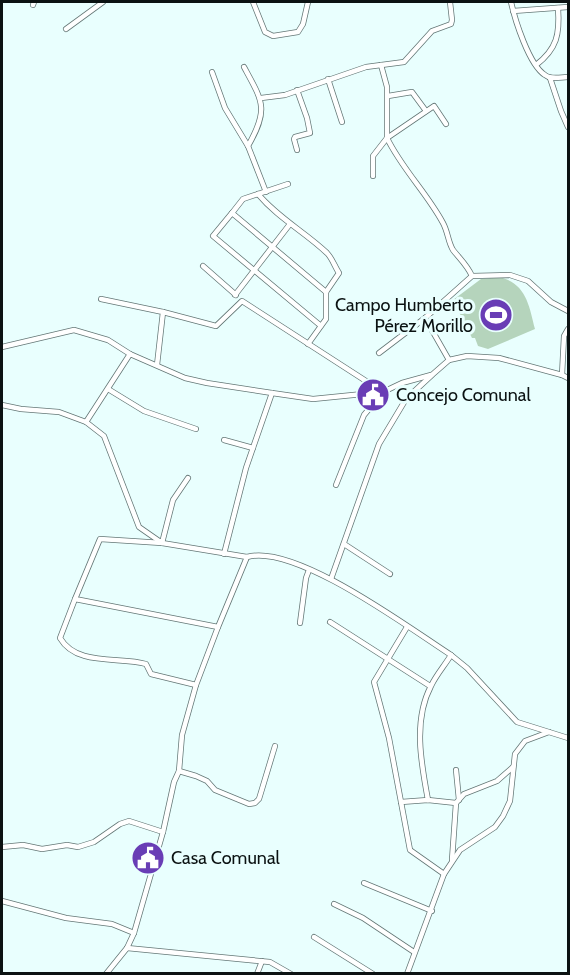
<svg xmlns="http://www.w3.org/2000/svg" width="570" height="975" font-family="Cabin,sans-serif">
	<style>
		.green { fill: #b5d4bc }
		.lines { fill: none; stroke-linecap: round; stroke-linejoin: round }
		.minor-casing { stroke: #647776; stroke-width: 6 }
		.minor { stroke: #fff; stroke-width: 4.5 }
		.labels { text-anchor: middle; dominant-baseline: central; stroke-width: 6; stroke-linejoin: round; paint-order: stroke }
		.poi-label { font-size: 18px; fill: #0b1212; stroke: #e9fffe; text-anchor: start }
	</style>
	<rect width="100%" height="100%" fill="#e9fffe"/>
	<!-- green -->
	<path class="green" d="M499,277C526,283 529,305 535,329L488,349L478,346L475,338H472L453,300L481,279Z"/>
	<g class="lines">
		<defs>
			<g id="minor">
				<polyline points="253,2 265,32 273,36 298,32 303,24 308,2"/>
				<path d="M511,2C515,20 529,65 545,75C551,80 561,77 568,77"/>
				<polyline points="33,5 34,2"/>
				<polyline points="513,11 568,7"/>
				<polyline points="66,29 103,2"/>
				<path d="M536,65C557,49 560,34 558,8"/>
				<path d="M244,67C263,102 269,109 248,146"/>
				<polyline points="212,72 225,108 248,146 266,192"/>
				<polyline points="550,78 561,111 568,127"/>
				<polyline points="328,79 342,122"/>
				<polyline points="388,96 412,92 426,111"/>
				<polyline points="261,98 285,95 366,67 404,62 432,31 451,24 452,20 450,2"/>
				<path d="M446,124L434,106L387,138C402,169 427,193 443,223C448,232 448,242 453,250C460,259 467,265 472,276"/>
				<polyline points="297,150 294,139 295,137 310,133 307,118 297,90"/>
				<polyline points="373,176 373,156 387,138 387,87 381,65"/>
				<path d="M258,194C278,218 305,232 327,253C332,258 335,267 339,273L326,292"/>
				<polyline points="232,213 243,199 288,184"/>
				<polyline points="203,266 236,295"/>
				<polyline points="235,295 290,224"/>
				<polyline points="101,299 163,312 157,365"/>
				<polyline points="163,312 216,326 242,301 383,392 402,383 431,375"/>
				<polyline points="308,344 326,319 326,292 232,213 213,236 321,326"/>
				<polyline points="2,347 74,330 108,340 130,354"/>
				<polyline points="379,353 425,318"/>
				<polyline points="449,360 425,318 472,276 510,275 528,281 551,302 568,311"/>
				<polyline points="562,375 564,336 568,329"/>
				<polyline points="108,389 144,411 196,429"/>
				<polyline points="2,405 21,409 59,412 86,422"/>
				<polyline points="224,440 253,448"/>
				<polyline points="188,478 173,500 162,543 139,527 104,436 86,422 130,354 185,378 207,383 272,393 313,399 383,392 364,415 336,485"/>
				<polyline points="344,544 390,574"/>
				<polyline points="224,554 246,468 272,393"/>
				<polyline points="331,579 379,444 406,399 433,374 449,360 467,356 499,358 562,375 568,378"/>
				<path d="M75,599L60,638C77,667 120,656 146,664L151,674L196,685"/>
				<polyline points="330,622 430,686"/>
				<polyline points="300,623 306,578 309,570"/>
				<polyline points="218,627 75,599 100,539 162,543 247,557"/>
				<polyline points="407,627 374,682 389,738 410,850 444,874"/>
				<polyline points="456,770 459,800"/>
				<polyline points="179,771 196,776 207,781 215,790 249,804 255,803 259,799 275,746"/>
				<path d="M428,800C421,763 413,720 431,686C436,675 445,665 451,655"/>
				<polyline points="401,802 428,800 456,803"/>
				<polyline points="2,847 23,845 42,849 67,845 78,847 94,842 120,824 129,821 163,832"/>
				<polyline points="452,860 456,803 464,794 497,781 513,767"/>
				<polyline points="364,883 432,911"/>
				<polyline points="2,901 66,918 112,924 134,933"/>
				<polyline points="334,904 363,918 414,952"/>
				<polyline points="314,937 373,974"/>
				<polyline points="127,948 270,962 291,974"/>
				<path d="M106,974L127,948L134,933L163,832L174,782L179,771L182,735L196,685L218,627L247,557C295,543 409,628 451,655L467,668L517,722L568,738"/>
				<polyline points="257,974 262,961"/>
				<polyline points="407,974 444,874 460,850 495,827 503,816 510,801 515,754 525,741 549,732"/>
			</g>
		</defs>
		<!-- minor casing -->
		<use href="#minor" class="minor-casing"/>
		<!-- minor -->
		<use href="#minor" class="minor"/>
	</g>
	<!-- icons -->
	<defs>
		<symbol id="stadium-disc" viewBox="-11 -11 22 22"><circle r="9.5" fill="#693db5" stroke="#e9fffe"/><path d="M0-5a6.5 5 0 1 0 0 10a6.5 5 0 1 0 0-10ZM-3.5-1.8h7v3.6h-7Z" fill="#fff"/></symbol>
		<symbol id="civic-disc" viewBox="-11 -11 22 22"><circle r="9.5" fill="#693db5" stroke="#e9fffe"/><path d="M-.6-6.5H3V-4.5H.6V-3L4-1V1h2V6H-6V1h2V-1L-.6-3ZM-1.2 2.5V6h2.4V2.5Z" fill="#fff"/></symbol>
	</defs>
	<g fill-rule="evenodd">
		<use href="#stadium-disc" x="477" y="296" width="38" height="38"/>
		<use href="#civic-disc" x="354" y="376" width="38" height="38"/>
		<use href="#civic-disc" x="129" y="839" width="38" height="38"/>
	</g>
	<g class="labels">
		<!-- poi labels -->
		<g class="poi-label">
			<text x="473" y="305" text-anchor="end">Campo Humberto<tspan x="473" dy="21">Pérez Morillo</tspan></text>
			<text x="396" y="395">Concejo Comunal</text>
			<text x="171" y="858">Casa Comunal</text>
		</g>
	</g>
	<!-- border -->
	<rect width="570" height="975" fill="none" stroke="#0b1212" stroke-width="6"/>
</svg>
